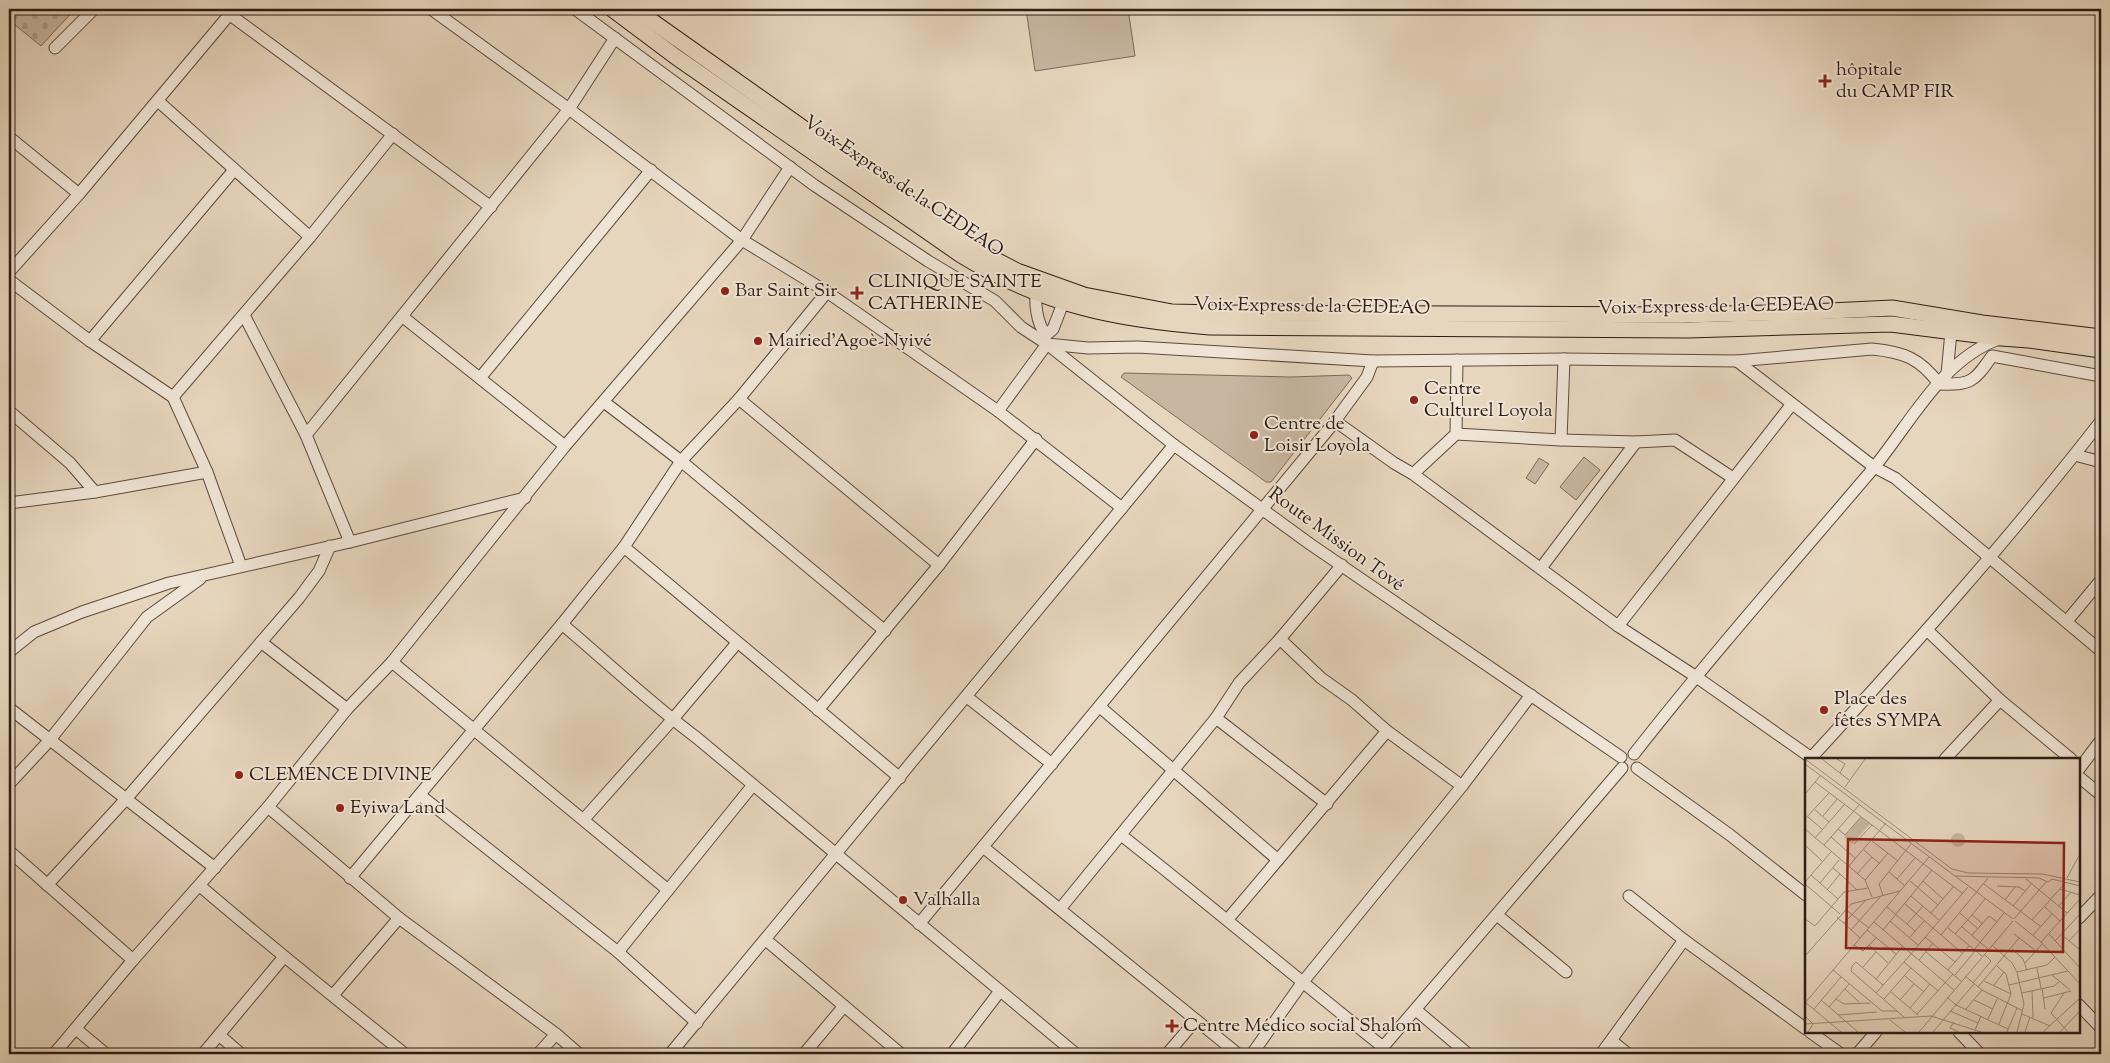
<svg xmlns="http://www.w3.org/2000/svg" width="2110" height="1063" font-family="'Sorts Mill Goudy',serif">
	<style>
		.cemetery { fill: url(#cemetery-stones); stroke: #7b695b }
		.pitch { fill: #c8b6a1; stroke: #7b695b }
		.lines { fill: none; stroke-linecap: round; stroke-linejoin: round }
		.minor-casing { stroke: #5c4a3f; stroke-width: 13 }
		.major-casing { stroke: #2e1c15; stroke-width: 17 }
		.minor { stroke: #efe4d5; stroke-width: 11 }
		.major { stroke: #e7d6be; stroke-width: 15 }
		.poi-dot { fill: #8f2418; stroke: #efe4d5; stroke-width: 2 }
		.labels { text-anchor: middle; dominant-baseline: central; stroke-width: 4; stroke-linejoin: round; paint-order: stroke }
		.poi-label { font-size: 19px; fill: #2e1c15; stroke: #efe4d5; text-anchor: start }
		.street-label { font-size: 19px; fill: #2e1c15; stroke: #efe4d5 }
		.inset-road { fill: none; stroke: #9d8c7a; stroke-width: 1 }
		.view { fill: #8f2418; fill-opacity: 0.15; stroke: #8f2418; stroke-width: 2.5 }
		.inset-edge { fill: none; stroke: #2e1c15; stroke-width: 2.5 }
	</style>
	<defs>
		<pattern id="cemetery-stones" width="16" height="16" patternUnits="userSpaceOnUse" patternTransform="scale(1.25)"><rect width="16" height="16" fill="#c8b6a1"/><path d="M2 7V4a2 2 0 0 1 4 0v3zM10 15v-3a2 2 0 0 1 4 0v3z" fill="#ac9c8a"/></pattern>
	</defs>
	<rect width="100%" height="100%" fill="#e7d6be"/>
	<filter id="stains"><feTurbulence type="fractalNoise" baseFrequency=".004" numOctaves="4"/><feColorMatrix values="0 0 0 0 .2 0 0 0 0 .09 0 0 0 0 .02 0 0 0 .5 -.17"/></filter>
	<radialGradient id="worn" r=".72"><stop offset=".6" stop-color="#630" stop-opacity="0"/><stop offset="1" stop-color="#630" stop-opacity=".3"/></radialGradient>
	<!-- cemetery -->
	<polygon class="cemetery" points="9,9 75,9 41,46 9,20"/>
	<!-- pitch -->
	<g class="pitch">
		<polygon points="1026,9 1128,9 1135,56 1035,71"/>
		<polygon points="1124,373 1291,377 1349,375 1352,378 1271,482 1266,482 1121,377"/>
		<polygon points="1584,457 1600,470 1576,500 1560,487"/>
		<polygon points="1539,458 1549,464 1535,484 1526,478"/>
	</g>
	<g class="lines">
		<defs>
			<g id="minor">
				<polyline points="431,9 569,109 742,240 827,292 998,411 1122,508"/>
				<path d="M575,9L814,185L928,261L995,301L1021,327L1047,344L1088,348L1138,347L1373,361L1564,359L1737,361L1872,349C1903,352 1920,358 1939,384C1971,385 1974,382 1992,356L2101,376"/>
				<polyline points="229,14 491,207"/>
				<polyline points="55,48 94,9"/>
				<polyline points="158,101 310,237"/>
				<polyline points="9,137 79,194"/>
				<polyline points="9,272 79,194 234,9"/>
				<polyline points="9,280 90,341 173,397 207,472 241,566"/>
				<path d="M1038,286C1033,300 1037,324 1046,335"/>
				<polyline points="244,315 306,435"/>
				<polyline points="403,317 565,446"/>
				<polyline points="1046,335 1053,329 1063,303"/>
				<polyline points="90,341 234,170"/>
				<polyline points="1047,344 1174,445 1310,544 1621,757"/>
				<polyline points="1737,361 1874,467 1895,478 2101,651"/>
				<polyline points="1947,374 1951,332"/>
				<polyline points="480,378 651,170"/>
				<polyline points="173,397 310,237 393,134"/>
				<polyline points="739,399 939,565"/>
				<polyline points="604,402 681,461 885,631"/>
				<polyline points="9,411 70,463 95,492"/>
				<polyline points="998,411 1047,344"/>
				<polyline points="1335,421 1394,463 1413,474 1618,626 1695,676 1813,759"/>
				<polyline points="1456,434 1561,440 1636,442 1675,440 1733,478"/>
				<polyline points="1561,440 1564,359"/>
				<polyline points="2075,455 2101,462"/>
				<polyline points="1413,474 1456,434 1457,360"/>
				<polyline points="9,503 95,492 207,472"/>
				<polyline points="350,542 306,435 569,109 615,38"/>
				<polyline points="624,547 900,778"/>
				<polyline points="1541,568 1636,442"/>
				<polyline points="2067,621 2101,580"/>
				<path d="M562,624C607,662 650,703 697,738L1076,1054"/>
				<polyline points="1618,626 1792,404"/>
				<polyline points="1928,631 2000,700 2071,759"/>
				<polyline points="1280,639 1321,678 1352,700 1387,731"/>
				<polyline points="261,642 347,709"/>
				<polyline points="9,652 34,632 82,612 169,583 350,542 525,498"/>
				<polyline points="392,662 668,890"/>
				<polyline points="967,697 1052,764"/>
				<polyline points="1100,707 1278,860"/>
				<polyline points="9,708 215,868"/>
				<polyline points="818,710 939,565 1036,439"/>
				<polyline points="1216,718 1239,683 1280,639 1342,565"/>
				<path d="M1634,754C1710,657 1792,564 1872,470C1910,424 1941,360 1999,339"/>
				<path d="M1811,758C1912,648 2010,538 2101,421"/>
				<polyline points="1945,759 2000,700"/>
				<polyline points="1637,768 1730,835 1806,895"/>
				<polyline points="2079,769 2101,740"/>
				<polyline points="2079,777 2101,795"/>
				<polyline points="9,784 49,741 147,617 200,579"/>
				<polyline points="420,795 618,952 697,1023"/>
				<polyline points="268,807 399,918 556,1034 579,1054"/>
				<polyline points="584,819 672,720 737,643"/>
				<path d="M1121,835C1209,904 1295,977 1383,1047"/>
				<polyline points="983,847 1238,1054"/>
				<polyline points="9,851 133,960"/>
				<polyline points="350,878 562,624 624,547 681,461 739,399 827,292"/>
				<polyline points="47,885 126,799 299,598 319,571 330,546"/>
				<path d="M200,886C267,943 336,999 405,1054"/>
				<polyline points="1629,896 1684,940 1806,1029"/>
				<polyline points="1060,909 1216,718 1327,804"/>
				<polyline points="1497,915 1566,972"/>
				<polyline points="2079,918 2101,895"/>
				<polyline points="1228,919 1387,731 1462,786"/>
				<polyline points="919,924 1332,425 1367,377 1373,361"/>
				<polyline points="766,940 901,1054"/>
				<polyline points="618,952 753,785"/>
				<polyline points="333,995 399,918"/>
				<polyline points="2079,1005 2101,1028"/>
				<polyline points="1416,1010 1468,1054"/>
				<polyline points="76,1029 106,1054"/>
				<polyline points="1810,1032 1841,1054"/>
				<polyline points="1959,1032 1980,1054"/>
				<polyline points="219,1035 241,1054"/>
				<polyline points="1612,1041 1628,1054"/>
				<polyline points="54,1054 133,960 268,807 347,709 392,662 565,446 742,240 790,167"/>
				<polyline points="203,1054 283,958"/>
				<polyline points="538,1054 556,1034"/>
				<polyline points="670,1054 1174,445"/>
				<polyline points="804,1054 844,1006"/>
				<polyline points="952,1054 1000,991"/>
				<polyline points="1167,1054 1196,1020"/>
				<polyline points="1252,1054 1302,983 1462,786 1531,695"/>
				<polyline points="1377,1054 1622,768"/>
				<polyline points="1601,1054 1684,940"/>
				<polyline points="1857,1054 1876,1032"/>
			</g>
			<g id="major">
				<path d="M612,9L676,57L961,255C1043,305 1116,320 1210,327L1688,330L1891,324L2001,338L2029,340L2101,350"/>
				<polyline points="635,9 971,247 1017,271 1084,295 1172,312 1219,313 1679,315 1810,312 1892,308 1982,323 2101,337"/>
			</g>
		</defs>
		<!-- minor casing -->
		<use href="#minor" class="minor-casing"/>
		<!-- major casing -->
		<use href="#major" class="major-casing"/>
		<!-- minor -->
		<use href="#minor" class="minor"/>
		<!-- major -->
		<use href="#major" class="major"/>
	</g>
	<!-- markers -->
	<g class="poi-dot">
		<path d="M1822.5 73.5h5v5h5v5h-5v5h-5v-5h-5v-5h5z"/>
		<circle cx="725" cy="291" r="5"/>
		<path d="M854.5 285.5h5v5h5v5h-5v5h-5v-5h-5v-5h5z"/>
		<circle cx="758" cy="341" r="5"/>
		<circle cx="1414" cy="400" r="5"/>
		<circle cx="1254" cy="435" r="5"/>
		<circle cx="1824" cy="710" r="5"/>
		<circle cx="239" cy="775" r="5"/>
		<circle cx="340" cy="808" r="5"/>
		<circle cx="903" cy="900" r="5"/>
		<path d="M1169.5 1018.5h5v5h5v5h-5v5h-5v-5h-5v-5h5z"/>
	</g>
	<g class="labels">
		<!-- poi labels -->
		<g class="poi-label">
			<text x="1836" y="70">hôpitale<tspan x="1836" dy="22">du CAMP FIR</tspan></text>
			<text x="868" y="282">CLINIQUE SAINTE<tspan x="868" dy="22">CATHERINE</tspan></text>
			<text x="735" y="291">Bar Saint Sir</text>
			<text x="768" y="341">Mairied'Agoè-Nyivé</text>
			<text x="1424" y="389">Centre<tspan x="1424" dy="22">Culturel Loyola</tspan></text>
			<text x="1264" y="424">Centre de<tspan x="1264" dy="22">Loisir Loyola</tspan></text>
			<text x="1834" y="699">Place des<tspan x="1834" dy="22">fêtes SYMPA</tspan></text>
			<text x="249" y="775">CLEMENCE DIVINE</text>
			<text x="350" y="808">Eyiwa Land</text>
			<text x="913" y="900">Valhalla</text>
			<text x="1183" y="1026">Centre Médico social Shalom</text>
		</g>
		<!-- street labels -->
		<g class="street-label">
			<text transform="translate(903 187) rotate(34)">Voix Express de la CEDEAO</text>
			<text transform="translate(1312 307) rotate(1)">Voix Express de la CEDEAO</text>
			<text transform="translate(1716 307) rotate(-1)">Voix Express de la CEDEAO</text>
			<text transform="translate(1336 540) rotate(36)">Route Mission Tové</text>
		</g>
	</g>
	<!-- overview -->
	<g transform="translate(1805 758)">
		<rect width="275" height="275" fill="#e7d6be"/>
		<path d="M56,59L65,66L47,86L39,79Z" fill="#c8b6a1"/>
		<path d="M146 82a7 7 0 1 1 14 0a7 7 0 1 1-14 0Z" fill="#c8b6a1"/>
		<path class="inset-road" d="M0,1L147,111L163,115L237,116L275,124M17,1L44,22M32,1L40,6L35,15M0,6L150,118L234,120L243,124L247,121L275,128M10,24L157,135M40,29L60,1M0,36L16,17M10,52L24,64M18,58L32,41M3,59L17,71M0,61L24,35M0,71L60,122L67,139M33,71L40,77L56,59M26,79L51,101M10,80L39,47M67,83L93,103M49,86L67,67M0,87L17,103M19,87L55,46M59,92L75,106M43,109L81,65M84,114L100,128M35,116L52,132M52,116L67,99M6,117L33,141M150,118L208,161M262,120L275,96M92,121L110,100M221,121L262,155M60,122L83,95M105,123L133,147M118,123L138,141M0,124L26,94M15,125L34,102M0,126L35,156M179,126L235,168M192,128L214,129L220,133M255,131L275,137M22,132L35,116L28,110M78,137L74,126L106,86M106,138L134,162M200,142L210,129M100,146L157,195M208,148L226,126M254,148L266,134M82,149L110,173M240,149L255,163M40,151L64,170M126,155L149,128M155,155L173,171M167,157L180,141M32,159L55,180M0,161L10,168L39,134L63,130M209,161L241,124M227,162L261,124M85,163L113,187M210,163L236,184L275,226M69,164L149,232M39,165L61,142M102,166L118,148M157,169L183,191M143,170L177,198M46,172L76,138M62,172L91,196M78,172L127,112M150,176L167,157L178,166M209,176L231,193M244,176L275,210M136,177L183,120M167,177L184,158L192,164M228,177L247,156M257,177L275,192M105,179L119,163M120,179L150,204M250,183L275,156M264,183L275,171M236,184L275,141M49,187L58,193L71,180M64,187L83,205M187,187L207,205L212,214L219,246L212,274M207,191L218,201L222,212M169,192L199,155M121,194L156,223M0,198L46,146L95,133M114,202L128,185M220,205L238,185M192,208L201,216L206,236L194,266M58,209L71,194M232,210L236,230M28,212L77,253H92M143,212L164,188M212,214L242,207L250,199M150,217L170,193M247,217L265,232M100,218L119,234M160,218L177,232L218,253M71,221L98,188M179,223L206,236M168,225L186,203L179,196M78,227L51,204L47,208L46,213L100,260M189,227L199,214M204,227L263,213M173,229L214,180M237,230L240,251M40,231L54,244M227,232L228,260M133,233L99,204L163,129M86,234L113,257M71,235L99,204M217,235L249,228L255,223M259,235L246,255L263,274M142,239L151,247L203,271M239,240L266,233M31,241L39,246L65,245M79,241L106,210M16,242L53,274M95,242L109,226M169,242L188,251M0,244L36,274M0,245L124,99M24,249L44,226M105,250L125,226M9,251L36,219M161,251L177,232M145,253L173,265M112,256L148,216M217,256L245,268M33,257L72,254M0,258L8,266L3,274M183,261L192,241M85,262L100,274M149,264L145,270L154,274M0,266L126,258L176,274M170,272L176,258M114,274L208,163M128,274L169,226M202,274L212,250M220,274L225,259M238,274L275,240M255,274L275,253"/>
		<path class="view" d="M43,81L259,85L258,194L41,190Z"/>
		<rect width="275" height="275" class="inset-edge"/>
	</g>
	<!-- margin -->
	<rect width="2110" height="1063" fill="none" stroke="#e7d6be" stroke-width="30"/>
	<rect x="10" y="10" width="2090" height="1043" fill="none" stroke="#2e1c15" stroke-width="2.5"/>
	<rect x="15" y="15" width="2080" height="1033" fill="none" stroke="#2e1c15"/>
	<rect width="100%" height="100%" filter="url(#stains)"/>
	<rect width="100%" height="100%" fill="url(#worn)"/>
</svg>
